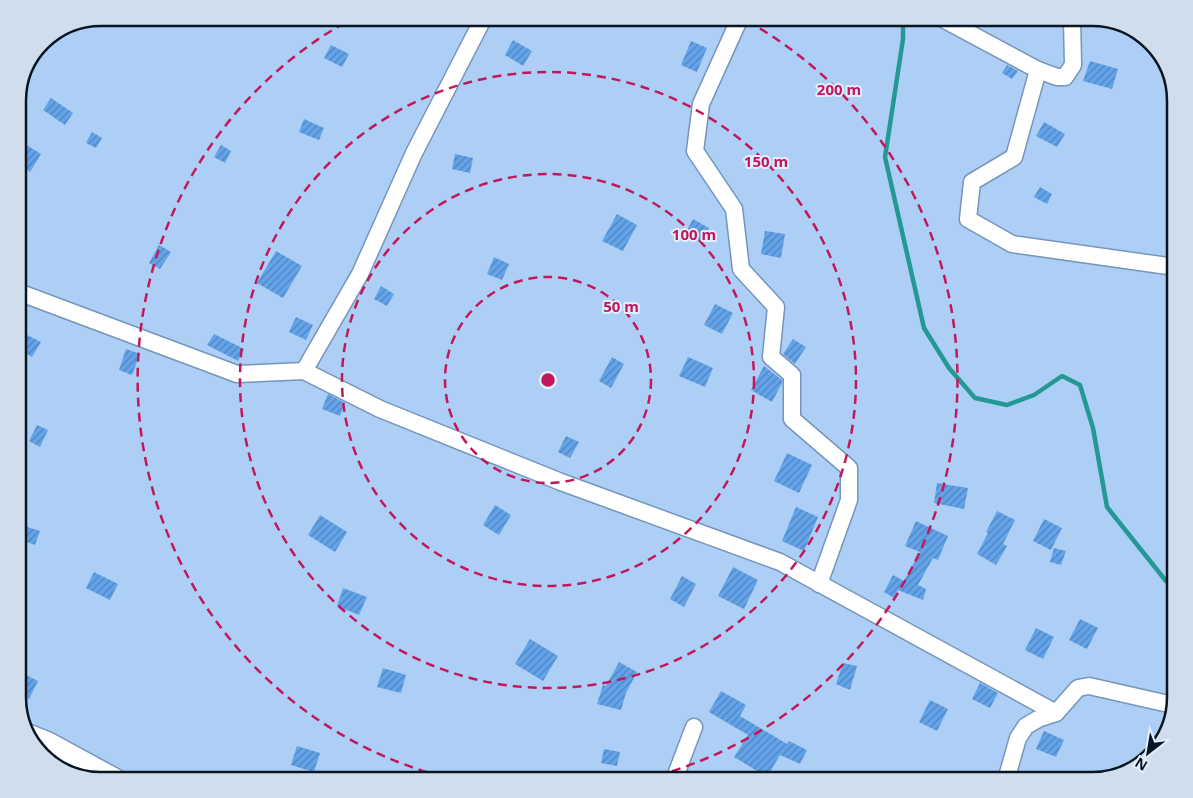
<svg xmlns="http://www.w3.org/2000/svg" width="1193" height="798" font-family="'Noto Sans',sans-serif">
	<style>
		.lines { fill: none; stroke-linecap: round; stroke-linejoin: round }
		.stream { stroke: #249894; stroke-width: 4.5 }
		.building { fill: url(#building-hatch) }
		.street-casing { stroke: #7595ba; stroke-width: 19 }
		.secondary-casing { stroke: #7595ba; stroke-width: 25 }
		.street { stroke: #fff; stroke-width: 16 }
		.secondary { stroke: #fff; stroke-width: 22 }
		.ring { fill: none; stroke: #c2185b; stroke-width: 2.5; stroke-dasharray: 9 6 }
		.rim { fill: none; stroke: #081522; stroke-width: 2.5 }
		.centre { fill: #c2185b; stroke: #e0eefe; stroke-width: 2.5 }
		.ring-label { font-size: 15px; text-anchor: middle; font-weight: bold; fill: #c2185b; stroke: #e0eefe; stroke-width: 4; stroke-linejoin: round; paint-order: stroke }
	</style>
	<defs>
		<pattern id="building-hatch" width="6" height="6" patternUnits="userSpaceOnUse" patternTransform="scale(1.25)"><rect width="6" height="6" fill="#63a3e9"/><path d="M-1 1l2-2M0 6l6-6M5 7l2-2" fill="none" stroke="#5084bc"/></pattern>
	</defs>
	<rect width="100%" height="100%" fill="#adcff6"/>
	<g class="lines">
		<!-- stream -->
		<polyline class="stream" points="903,19 903,39 885,157 924,328 949,368 975,398 1007,405 1034,395 1062,376 1080,385 1093,428 1107,507 1166,581 1175,586"/>
	</g>
	<!-- building -->
	<g class="building">
		<polygon points="513,40 532,51 523,66 505,55"/>
		<polygon points="691,41 707,48 697,72 681,65"/>
		<polygon points="331,45 349,54 342,67 324,58"/>
		<polygon points="1090,61 1118,69 1112,89 1083,81"/>
		<polygon points="1007,65 1018,71 1012,79 1002,73"/>
		<polygon points="51,98 73,113 65,125 43,110"/>
		<polygon points="304,119 324,128 319,140 299,132"/>
		<polygon points="1044,122 1065,134 1057,147 1036,136"/>
		<polygon points="92,132 102,138 96,148 86,143"/>
		<polygon points="25,144 41,154 30,172 18,164 18,156"/>
		<polygon points="221,145 231,151 225,163 214,157"/>
		<polygon points="455,154 473,158 470,173 452,169"/>
		<polygon points="1040,187 1052,194 1047,204 1034,197"/>
		<polygon points="617,214 637,225 623,251 602,241"/>
		<polygon points="693,219 709,228 701,242 685,234"/>
		<polygon points="765,231 785,234 781,258 761,254"/>
		<polygon points="159,245 171,252 160,269 149,263"/>
		<polygon points="276,251 302,266 283,298 257,283"/>
		<polygon points="494,257 509,264 502,280 487,274"/>
		<polygon points="381,286 394,294 387,306 374,299"/>
		<polygon points="715,304 733,313 722,334 704,325"/>
		<polygon points="296,317 313,325 306,340 289,332"/>
		<polygon points="214,334 244,349 238,361 207,345"/>
		<polygon points="27,335 41,342 32,357 19,349"/>
		<polygon points="793,339 806,347 795,364 783,354"/>
		<polygon points="126,349 140,354 132,375 119,370"/>
		<polygon points="612,357 624,364 611,388 599,381"/>
		<polygon points="688,357 713,368 705,387 679,376"/>
		<polygon points="764,366 782,380 782,383 772,402 751,390"/>
		<polygon points="328,394 345,403 340,416 322,409"/>
		<polygon points="37,425 48,430 40,447 29,441"/>
		<polygon points="566,436 579,442 570,458 558,452"/>
		<polygon points="787,453 812,465 799,493 774,481"/>
		<polygon points="937,483 968,488 964,509 934,503"/>
		<polygon points="495,505 511,515 499,535 483,525"/>
		<polygon points="796,507 818,517 804,551 782,541"/>
		<polygon points="997,511 1015,520 1003,544 1007,546 996,565 977,554 988,533 986,532"/>
		<polygon points="320,515 347,532 335,552 308,535"/>
		<polygon points="1044,519 1062,528 1051,550 1033,541"/>
		<polygon points="916,521 948,536 938,560 933,558 918,585 926,589 923,600 898,590 894,598 884,592 893,575 904,581 920,552 905,546"/>
		<polygon points="18,524 40,531 35,545 18,539"/>
		<polygon points="1054,548 1066,551 1061,565 1050,562"/>
		<polygon points="733,567 758,580 744,609 718,596"/>
		<polygon points="94,572 118,584 110,600 86,588"/>
		<polygon points="682,576 696,584 684,607 670,599"/>
		<polygon points="343,588 367,597 359,615 337,606"/>
		<polygon points="1080,619 1098,628 1087,649 1069,640"/>
		<polygon points="1036,628 1054,637 1043,659 1025,650"/>
		<polygon points="530,639 558,656 543,681 515,664"/>
		<polygon points="619,662 637,672 626,693 621,710 597,704 603,685 606,686"/>
		<polygon points="843,663 857,666 850,690 836,684"/>
		<polygon points="383,668 406,675 401,693 377,687"/>
		<polygon points="18,671 38,681 29,699 18,694"/>
		<polygon points="980,683 998,693 990,708 972,699"/>
		<polygon points="721,691 746,705 740,716 787,744 789,741 807,750 800,764 780,755 767,777 734,757 748,735 709,712"/>
		<polygon points="930,700 948,709 937,731 919,722"/>
		<polygon points="1044,731 1064,740 1056,757 1036,749"/>
		<polygon points="297,746 320,753 314,772 291,765"/>
		<polygon points="604,749 620,752 617,766 601,763"/>
	</g>
	<g class="lines">
		<defs>
			<g id="street">
				<polyline points="941,18 1038,70 1057,77 1065,77 1073,65 1072,18"/>
				<polyline points="739,20 701,104 695,151 734,209 741,269 776,307 771,357 792,375 792,419 849,468 849,500 819,584"/>
				<polyline points="1038,70 1014,157 972,182 968,219 1012,244 1175,267"/>
				<polyline points="18,292 237,374 304,371 380,409 561,482 780,562 1056,713"/>
				<polyline points="304,371 360,274 414,153 482,21"/>
				<polyline points="674,780 694,727"/>
				<polyline points="1006,780 1018,738 1026,726 1038,719 1056,713 1078,688 1089,686 1173,705"/>
			</g>
			<polyline id="secondary" points="27,735 47,743 115,780"/>
		</defs>
		<!-- street casing -->
		<use href="#street" class="street-casing"/>
		<!-- secondary casing -->
		<use href="#secondary" class="secondary-casing"/>
		<!-- street -->
		<use href="#street" class="street"/>
		<!-- secondary -->
		<use href="#secondary" class="secondary"/>
	</g>
	<!-- distance rings -->
	<g class="ring">
		<circle cx="548" cy="380" r="103"/>
		<circle cx="548" cy="380" r="206"/>
		<circle cx="548" cy="380" r="308"/>
		<path d="M456 780A411 411 0 0 1 346 22M747 21A411 411 0 0 1 640 780"/>
	</g>
	<!-- crop -->
	<path d="M0 0H1193V798H0ZM101 26H1092A75 75 0 0 1 1167 101V697A75 75 0 0 1 1092 772H101A75 75 0 0 1 26 697V101A75 75 0 0 1 101 26Z" fill="#cfddec" fill-rule="evenodd"/>
	<path class="rim" d="M101 26H1092A75 75 0 0 1 1167 101V697A75 75 0 0 1 1092 772H101A75 75 0 0 1 26 697V101A75 75 0 0 1 101 26Z"/>
	<circle cx="548" cy="380" r="8" class="centre"/>
	<g class="ring-label">
		<text x="839" y="95">200 m</text>
		<text x="766" y="167">150 m</text>
		<text x="694" y="240">100 m</text>
		<text x="621" y="312">50 m</text>
	</g>
	<!-- north arrow -->
	<g transform="translate(1148 753) rotate(211)" stroke="#e0eefe" stroke-width="4" paint-order="stroke">
	<path d="M0-4L9 19L0 12L-9 19Z" fill="#081522"/>
	<text y="-8" font-size="14" font-weight="bold" text-anchor="middle" fill="#081522">N</text>
	</g>
</svg>
